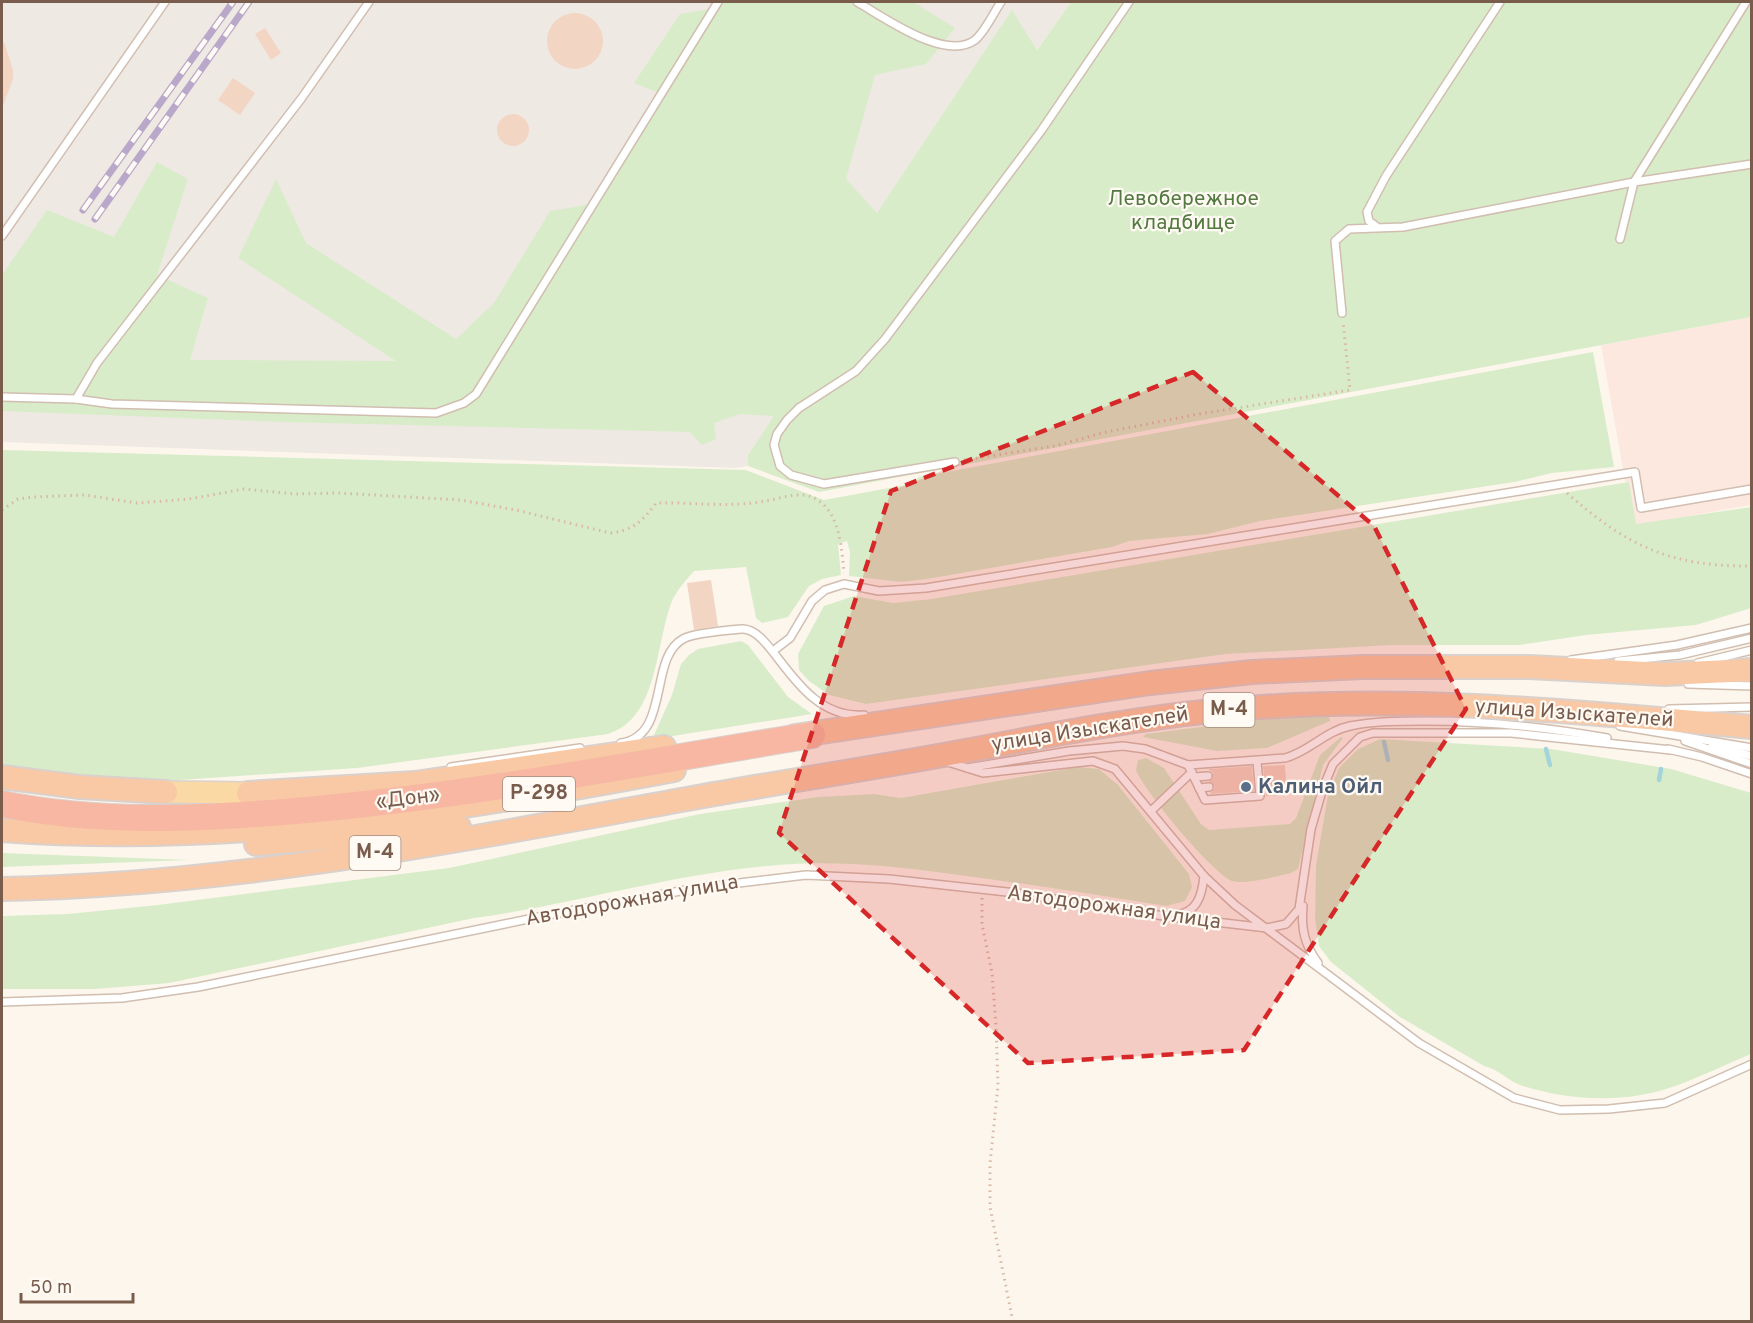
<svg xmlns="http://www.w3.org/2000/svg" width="1753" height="1323" font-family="Overpass,sans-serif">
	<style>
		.commercial { fill: #fde8e0 }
		.industrial { fill: #efe9e4 }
		.green { fill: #d8ecc9 }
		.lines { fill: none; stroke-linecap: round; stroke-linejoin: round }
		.stream { stroke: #a5d3da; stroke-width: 4.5 }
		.building { fill: #f3d5c3 }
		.service-casing { stroke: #d1beb0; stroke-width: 10 }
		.primary-casing { stroke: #dad1cd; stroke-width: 24 }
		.trunk-casing { stroke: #dad1cd; stroke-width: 26 }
		.motorway-casing { stroke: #dad1cd; stroke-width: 28 }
		.path { stroke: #d9b8a5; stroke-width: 3; stroke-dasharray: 1.5 4.5; stroke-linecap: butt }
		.service { stroke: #fff; stroke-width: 7 }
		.primary { stroke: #fbd9a5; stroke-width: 21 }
		.trunk { stroke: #f9c8a4; stroke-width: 22 }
		.motorway { stroke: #f7b7a3; stroke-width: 26 }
		.rail-casing { stroke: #b9a8c9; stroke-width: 7 }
		.rail { stroke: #fffaf3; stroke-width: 4.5; stroke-dasharray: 14; stroke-linecap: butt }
		.marked { fill: #d62828; fill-opacity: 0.2; stroke: #d62828; stroke-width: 4.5; stroke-dasharray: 12 8; stroke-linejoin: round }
		.service-dot { fill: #5c6f8a; stroke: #fffaf3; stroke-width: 2 }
		.labels { text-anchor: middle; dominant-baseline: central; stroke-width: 4.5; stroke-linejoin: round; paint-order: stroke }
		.shield { fill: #fffaf3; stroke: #a28b7f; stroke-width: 1.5 }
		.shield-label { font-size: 20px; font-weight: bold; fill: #7a5c4d }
		.park-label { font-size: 21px; fill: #537a41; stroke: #fffaf3 }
		.street-label { font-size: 21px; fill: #7a5c4d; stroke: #fffaf3 }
		.service-label { font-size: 21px; font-weight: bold; fill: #4e5e75; stroke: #fffaf3; text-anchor: start }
	</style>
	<rect width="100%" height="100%" fill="#fdf6ec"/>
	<!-- commercial -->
	<polygon class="commercial" points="1751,317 1751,505 1633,526 1601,345"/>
	<!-- industrial -->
	<polygon class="industrial" points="2,2 1071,2 775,417 748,455 748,466 734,468 2,442"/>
	<!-- green -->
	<g class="green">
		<polygon points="713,2 913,2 955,28 926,64 875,75 846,179 877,213 1012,10 1037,50 1071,2 1751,2 1751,317 819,492 748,466 748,455 774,416 740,414 714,423 716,439 702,445 690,432 282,422 2,411 2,275 47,210 114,237 157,162 188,179 157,275 208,298 190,360 396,361 238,258 276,179 306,243 456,339 494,303 550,211 598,203 662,94 634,83 680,14 716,8"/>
		<path d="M1593,352L1614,467L1552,473L1514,482L1260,521L1208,534L1129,541L1112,547L927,579L901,582L849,576L850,552L847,541L838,544L841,575L822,579L809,586L788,617L762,623L756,618L746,567L694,571C686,580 677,590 672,601C655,644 659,718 608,734L357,768L166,781L85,778L2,766V450L746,470L824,500L911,484L919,477Z"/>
		<polygon points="1629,482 1636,524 1751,507 1751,608 1696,625 1586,635 1519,645 1393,645 1226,654 866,704 829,695 809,681 799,670 798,654 824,606 854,596 893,603 931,599"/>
		<polygon points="741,641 748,645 788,697 812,714 660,738 654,735 672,695 681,664 689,655 698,649"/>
		<polygon points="1329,716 1330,721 1267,748 1217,751 1143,737 1146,734 1270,718"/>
		<path d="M1341,737L1343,738L1323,765L1298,869L1291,873C1277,876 1245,885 1232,881C1213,874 1143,790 1136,770L1138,760L1146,758L1164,768L1201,824L1209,830L1290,824L1296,818L1320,755Z"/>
		<path d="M1380,739L1551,749L1671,769L1751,793V1054C1726,1064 1701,1077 1675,1086C1626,1104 1569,1101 1520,1085C1507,1080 1498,1069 1484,1066L1400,1017L1331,962L1319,946L1315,919L1316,865L1328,795L1339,768L1358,749Z"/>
		<path d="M1078,767L1099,769L1118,785L1189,874L1192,887L1185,901L1166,906C1097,895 1028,884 959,875C900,867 838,860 778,865C675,873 576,904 474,918L169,983L95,989H2V916L68,914L158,905L449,868L700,814L818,797L874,794L901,798Z"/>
		<polygon points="2,853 189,860 2,867"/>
	</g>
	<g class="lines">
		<!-- stream -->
		<g class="stream">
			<polyline points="1384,742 1388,760"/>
			<polyline points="1546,749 1550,765"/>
			<polyline points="1659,780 1661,769"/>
		</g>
	</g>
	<!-- building -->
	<g class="building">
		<circle cx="575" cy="41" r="28"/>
		<polygon points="265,28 281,53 271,60 255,34"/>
		<polygon points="4,42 13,70 13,79 3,106 2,43"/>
		<polygon points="233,78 255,93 240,115 218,100"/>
		<circle cx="513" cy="130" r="16"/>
		<polygon points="711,580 718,626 694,630 687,583"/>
		<polygon points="1285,765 1287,795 1266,796 1263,766"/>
		<polygon points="1252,766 1254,791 1210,794 1215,787 1209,781 1213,778 1213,773 1208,769"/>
	</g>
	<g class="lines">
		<defs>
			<g id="service">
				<path d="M857,2C884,17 945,62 975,40C985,32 994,12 1001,2"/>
				<polyline points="1376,226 1369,221 1367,212 1386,176 1500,2"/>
				<polyline points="2,236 165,2"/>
				<polyline points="1620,239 1634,182 1746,2"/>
				<polyline points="1342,313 1335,241 1349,229 1403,227 1634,182 1752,164"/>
				<polyline points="2,397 76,399 112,404 436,413 464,403 476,394 718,2"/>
				<polyline points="76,399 97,363 301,99 369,2"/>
				<polyline points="955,462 824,484 791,475 780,466 774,445 777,434 787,420 799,408 856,371 885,339 1041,131 1129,2"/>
				<polyline points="773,651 790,638 812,601 825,590 844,584 879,591 926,588 1635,472 1641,508 1752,489"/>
				<polyline points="1571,660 1677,645 1752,628"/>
				<polyline points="1618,661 1680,655 1752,638"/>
				<polyline points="1698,663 1752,650"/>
				<polyline points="1688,684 1752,686"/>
				<polyline points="1669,709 1752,707"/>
				<polyline points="1620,726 1752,748"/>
				<polyline points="1685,741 1752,764"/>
				<path d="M621,743C671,736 648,658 683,639C693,633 730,630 742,629C774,627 796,720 864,715"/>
				<polyline points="1712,746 1752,756"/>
				<polyline points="1668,749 1702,757 1752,774"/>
				<path d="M948,762L967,768L1069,751L1123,746L1145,749L1188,765L1285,758C1309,752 1325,731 1350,726C1374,721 1399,721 1424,721C1487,721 1545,727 1607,738"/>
				<polyline points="1188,765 1205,800 1260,796 1257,761"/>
				<polyline points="451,767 580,748"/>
				<polyline points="967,768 983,773 1093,761 1115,769 1204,876 1235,905 1419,1043 1514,1098 1560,1110 1609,1109 1665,1103 1752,1064"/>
				<polyline points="1194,777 1208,776"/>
				<polyline points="1199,788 1209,787"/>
				<polyline points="1151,811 1192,772"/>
				<path d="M1303,906C1301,928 1304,944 1318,963"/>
				<path d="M1175,915C1197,913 1202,896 1204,876"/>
				<polyline points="2,1002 122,998 198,987 553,914 697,888 806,875 889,879 1016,893 1164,916 1267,928 1286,924 1299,909 1311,829 1323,788 1333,764 1360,737 1373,733 1511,733 1671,750"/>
			</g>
			<polyline id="primary" points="166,792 248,793"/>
			<g id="trunk">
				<polyline points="795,736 1150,683 1252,672 1363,667 1529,667 1665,674 1752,670"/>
				<polyline points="2,777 80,787 166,792"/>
				<polyline points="248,793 415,783 664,747"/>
				<path d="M2,830C227,847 453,812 674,770"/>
				<polyline points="256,844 459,827"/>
				<path d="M2,889C232,885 461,840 687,799C774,783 862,770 949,754C1036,738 1123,720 1212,711C1391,693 1572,711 1752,727"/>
			</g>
			<path id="motorway" d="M2,804C98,824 198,819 296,811C469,796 641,763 812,735"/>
		</defs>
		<!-- service casing -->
		<use href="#service" class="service-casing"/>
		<!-- primary casing -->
		<use href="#primary" class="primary-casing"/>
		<!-- trunk casing -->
		<use href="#trunk" class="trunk-casing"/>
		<!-- motorway casing -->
		<use href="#motorway" class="motorway-casing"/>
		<!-- path -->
		<g class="path">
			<polyline points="964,460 1055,446 1106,432 1199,414 1350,390 1343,321"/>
			<path d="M1567,493C1627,546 1671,567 1752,566"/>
			<path d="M2,510L18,499L33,497L85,495L137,503L189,499L244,489L295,494L339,493L461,500L516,510L610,533C632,531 643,521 656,503C692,502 730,508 766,501C783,498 804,489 819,501C840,515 842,551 844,573"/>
			<polyline points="982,898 982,924 992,973 996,1026 998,1086 990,1164 990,1207 1013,1322"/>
		</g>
		<!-- service -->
		<use href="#service" class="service"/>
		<!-- primary -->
		<use href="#primary" class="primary"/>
		<!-- trunk -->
		<use href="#trunk" class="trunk"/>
		<!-- motorway -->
		<use href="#motorway" class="motorway"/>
		<defs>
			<g id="rail">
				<polyline points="83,210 233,2"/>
				<polyline points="95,219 249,2"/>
			</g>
		</defs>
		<!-- rail casing -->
		<use href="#rail" class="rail-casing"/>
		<!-- rail -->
		<use href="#rail" class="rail"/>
	</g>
	<!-- marked area -->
	<path class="marked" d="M1193,372L1374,526L1466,709L1244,1050L1028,1063L779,833L891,491Z"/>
	<!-- markers -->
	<circle class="service-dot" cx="1246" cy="787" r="6"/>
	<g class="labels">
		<!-- shield labels -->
		<g class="shield">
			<rect x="1203.5" y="693" width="51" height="34" rx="4.5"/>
			<rect x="503" y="777" width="72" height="34" rx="4.5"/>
			<rect x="349.5" y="836" width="51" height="34" rx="4.5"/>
		</g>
		<g class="shield-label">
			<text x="1229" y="710">М-4</text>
			<text x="539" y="794">Р-298</text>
			<text x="375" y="853">М-4</text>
		</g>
		<!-- park labels -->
		<g class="park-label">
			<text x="1183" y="199">Левобережное<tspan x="1183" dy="24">кладбище</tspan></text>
		</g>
		<!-- street labels -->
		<g class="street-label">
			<text transform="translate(1574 714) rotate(4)">улица Изыскателей</text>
			<text transform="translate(1090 730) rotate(-9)">улица Изыскателей</text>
			<text transform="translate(408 799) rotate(-7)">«Дон»</text>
			<text transform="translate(632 901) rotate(-10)">Автодорожная улица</text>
			<text transform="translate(1114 908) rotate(8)">Автодорожная улица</text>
		</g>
		<!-- service labels -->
		<g class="service-label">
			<text x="1258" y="787">Калина Ойл</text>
		</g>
	</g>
	<!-- border -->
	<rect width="1753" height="1323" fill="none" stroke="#7a5c4d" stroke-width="6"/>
	<!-- scale -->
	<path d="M21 1293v9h112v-9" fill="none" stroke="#7a5c4d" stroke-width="3"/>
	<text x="30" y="1293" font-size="18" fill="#7a5c4d" stroke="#fffaf3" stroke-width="4.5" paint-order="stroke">50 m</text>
</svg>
